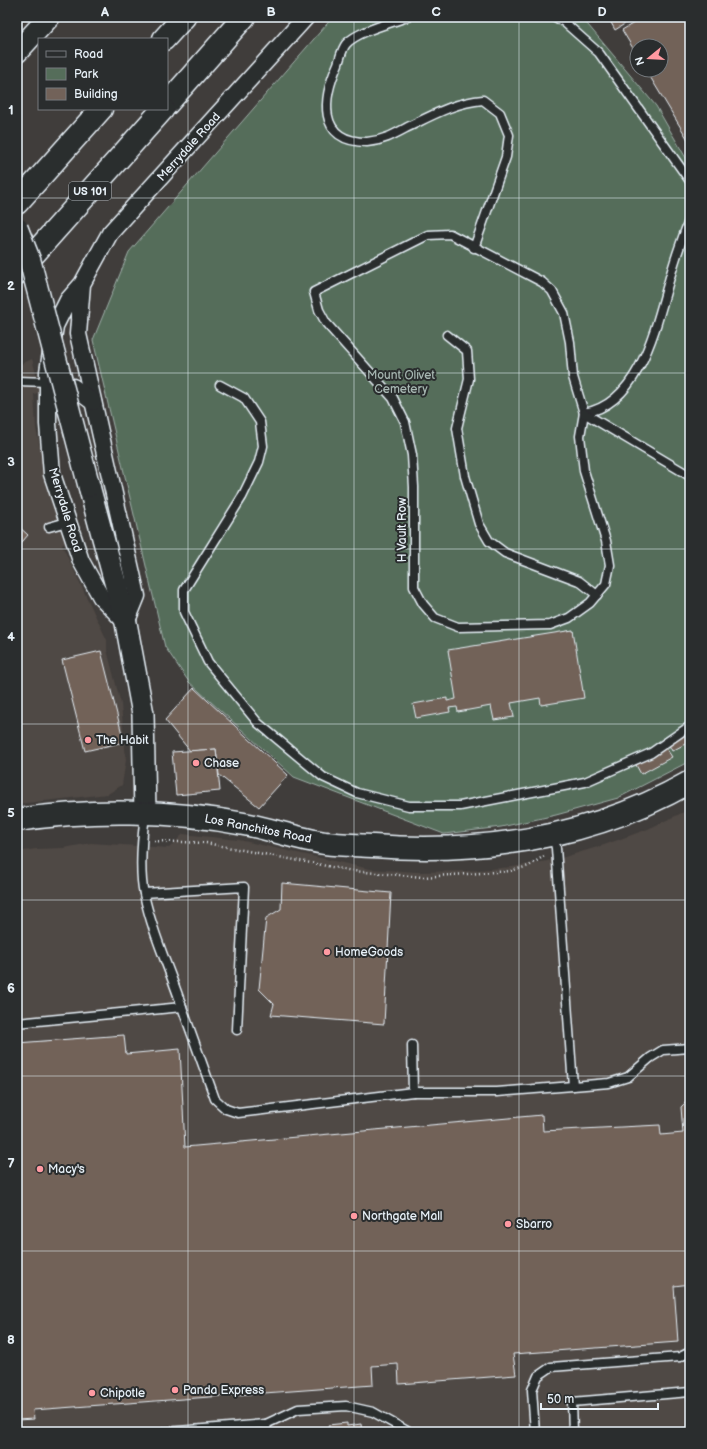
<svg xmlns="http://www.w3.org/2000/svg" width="707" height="1449" font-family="'Balsamiq Sans',sans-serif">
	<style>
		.built { fill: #4f4844 }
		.green { fill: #556d5a; stroke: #9eafa9 }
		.building { fill: #726259; stroke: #e8f1f8 }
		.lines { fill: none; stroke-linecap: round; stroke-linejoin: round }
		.service-casing { stroke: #e8f1f8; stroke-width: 11 }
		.minor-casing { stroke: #e8f1f8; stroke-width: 19 }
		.tertiary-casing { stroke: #e8f1f8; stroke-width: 24 }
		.secondary-casing { stroke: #e8f1f8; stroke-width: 25 }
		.motorway-casing { stroke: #e8f1f8; stroke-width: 25 }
		.path { stroke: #e8f1f8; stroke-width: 2.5; stroke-dasharray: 1 3; stroke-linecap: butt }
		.service { stroke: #2a2d2e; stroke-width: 8 }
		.minor { stroke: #2a2d2e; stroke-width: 16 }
		.tertiary { stroke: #2a2d2e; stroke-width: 21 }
		.secondary { stroke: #2a2d2e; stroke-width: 22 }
		.motorway { stroke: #2a2d2e; stroke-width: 22 }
		.tertiary-bridge-casing { stroke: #e8f1f8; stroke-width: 24; stroke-linecap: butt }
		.tertiary-bridge { stroke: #2a2d2e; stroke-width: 21 }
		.grid { fill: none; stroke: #e8f1f8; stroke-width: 1; stroke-opacity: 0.55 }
		.poi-dot { fill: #ff9aa2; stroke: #2a2d2e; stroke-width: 1.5 }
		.labels { text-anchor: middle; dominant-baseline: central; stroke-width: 4; stroke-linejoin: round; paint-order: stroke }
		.shield { fill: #2a2d2e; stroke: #afb6bb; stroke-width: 1 }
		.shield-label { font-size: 11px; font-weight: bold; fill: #e8f1f8 }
		.street-label { font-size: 12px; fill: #e8f1f8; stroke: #2a2d2e }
		.park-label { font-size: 12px; fill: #a6b6b1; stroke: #2a2d2e }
		.poi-label { font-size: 12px; fill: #e8f1f8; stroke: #2a2d2e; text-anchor: start }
		.neatline { fill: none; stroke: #e8f1f8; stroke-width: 1.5 }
		.grid-label { font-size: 13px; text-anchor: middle; font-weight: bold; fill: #e8f1f8 }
	</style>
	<rect width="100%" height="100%" fill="#403d3b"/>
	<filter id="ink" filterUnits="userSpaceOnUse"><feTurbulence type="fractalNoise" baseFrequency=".025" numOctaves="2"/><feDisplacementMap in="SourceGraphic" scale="8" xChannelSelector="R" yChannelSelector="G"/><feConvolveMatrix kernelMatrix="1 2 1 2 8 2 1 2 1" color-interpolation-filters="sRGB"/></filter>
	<g filter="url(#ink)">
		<!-- built -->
		<g class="built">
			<polygon points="32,359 41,392 34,394 36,429 53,504 66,543 62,545 107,640 107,650 121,704 126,760 122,785 108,794 17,804 17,366"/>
			<polygon points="690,809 690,1432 17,1432 17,852 36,849 63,848 91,843 169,848 183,834 239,840 370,869 417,872 466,871 512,867 558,859 604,845 648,829"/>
		</g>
		<!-- green -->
		<polygon class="green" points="333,17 580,17 588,25 656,106 690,165 690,761 618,798 556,815 501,827 444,834 294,777 189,682 165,647 93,340 129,252"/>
		<!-- building -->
		<g class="building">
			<polygon points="608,17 636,17 615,30"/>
			<polygon points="644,17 690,17 690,143 646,70 661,70 661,46 637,46 637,55 622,30"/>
			<polygon points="17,525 28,535 17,548"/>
			<polygon points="573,630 584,698 541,705 540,698 511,703 514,717 494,720 491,706 458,712 457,707 449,708 450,712 416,718 413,704 447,698 447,701 456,699 448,650"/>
			<polygon points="101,651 124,742 85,751 62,660"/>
			<polygon points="194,688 288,775 259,807 219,775 216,749 190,751 165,720"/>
			<polygon points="685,735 689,742 672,751 669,745"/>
			<polygon points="666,748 672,757 641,774 636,765"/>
			<polygon points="216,749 220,791 176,795 172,752"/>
			<polygon points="282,883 391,893 384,1024 271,1015 274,1004 259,989 266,918 281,909"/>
			<polygon points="124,1035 126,1054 180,1049 185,1147 542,1115 543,1131 660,1125 661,1135 683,1133 681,1107 688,1100 687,1075 690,1075 690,1284 674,1286 678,1342 513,1354 516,1375 399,1384 398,1364 372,1366 373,1385 33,1410 34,1419 17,1420 17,1043"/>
			<polygon points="347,1423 347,1426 361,1424 362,1432 289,1432 329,1428 328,1425"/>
		</g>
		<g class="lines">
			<defs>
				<g id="service">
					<path d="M407,17C391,23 358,31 346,44C342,49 340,58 338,64C323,97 316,142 367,142C382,141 393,135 406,128C431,116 455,102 483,100L500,113L509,135L506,157L474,248"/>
					<polyline points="555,17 564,22 599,53 690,181"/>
					<polygon points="450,234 542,282 552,291 564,313 570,342 573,377 584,413 580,436 584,471 606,541 610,565 606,584 590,603 569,618 550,625 458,627 435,618 423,604 414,587 414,487 412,455 405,422 393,398 326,323 319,310 314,292 428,235"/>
					<polyline points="447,335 467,351 469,379 457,428 465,476 479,524 489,541 505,553 579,581 597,595"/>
					<polyline points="17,381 48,382"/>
					<polyline points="220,385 244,398 260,422 263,446 259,462 242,497 184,590 184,612 208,662 258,723 323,777 357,793 409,806 460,806 585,782 651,753 690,726"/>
					<path d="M584,413C644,403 658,315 673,267C678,250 684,234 690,218"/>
					<polyline points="584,413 690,476"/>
					<polyline points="49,527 67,522"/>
					<polyline points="553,836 556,848 573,1086 609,1083 628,1077 650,1058 663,1050 690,1048"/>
					<polyline points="144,893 244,887 237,1030"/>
					<polyline points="182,1007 215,1099 226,1109 238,1113 413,1092"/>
					<path d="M17,1023L182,1007C170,970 152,933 144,894C139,871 142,838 145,815"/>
					<polyline points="412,1045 413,1092 497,1092 573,1086"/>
					<polyline points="266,1424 298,1409 346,1406 373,1412 409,1432"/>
					<polyline points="165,1432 266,1424 267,1432"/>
					<polyline points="535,1432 532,1390 538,1376 551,1367 680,1357 690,1352"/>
					<polyline points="573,1432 572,1402 690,1392"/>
				</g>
				<g id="minor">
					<polyline points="82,284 78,334 137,596 126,623 101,597 81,561 52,474 48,424 48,372 55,326 68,300 82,284 110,233 306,17"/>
					<polyline points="54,383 73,387 93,402"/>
				</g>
				<g id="tertiary">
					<polyline points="17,52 49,17"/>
					<polyline points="89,486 126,623 143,714 145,813"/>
				</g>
				<path id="secondary" d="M17,820C91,809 171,810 244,824C271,829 298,839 325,843C341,845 357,845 373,846C484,854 592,838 690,782"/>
				<g id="motorway">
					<polyline points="164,39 184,17"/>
					<polyline points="167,104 244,17"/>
					<polyline points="17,203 101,109"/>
					<polyline points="17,273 163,109"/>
				</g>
			</defs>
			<!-- service casing -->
			<use href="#service" class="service-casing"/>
			<!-- minor casing -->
			<use href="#minor" class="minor-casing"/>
			<!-- tertiary casing -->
			<use href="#tertiary" class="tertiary-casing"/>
			<!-- secondary casing -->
			<use href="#secondary" class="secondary-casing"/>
			<!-- motorway casing -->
			<use href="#motorway" class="motorway-casing"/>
			<!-- path -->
			<polyline class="path" points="154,841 206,843 353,871 423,877 510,871 529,866 544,856"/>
			<!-- service -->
			<use href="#service" class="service"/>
			<!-- minor -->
			<use href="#minor" class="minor"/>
			<!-- tertiary -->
			<use href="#tertiary" class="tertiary"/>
			<!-- secondary -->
			<use href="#secondary" class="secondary"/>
			<!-- motorway -->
			<use href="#motorway" class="motorway"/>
			<defs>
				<polyline id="tertiary-bridge" points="17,228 30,261 89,486"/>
			</defs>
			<!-- tertiary-bridge casing -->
			<use href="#tertiary-bridge" class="tertiary-bridge-casing"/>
			<!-- tertiary-bridge -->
			<use href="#tertiary-bridge" class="tertiary-bridge"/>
		</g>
	</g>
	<!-- grid -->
	<path class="grid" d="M188,17V1432M354,17V1432M519,17V1432M17,198H690M17,373H690M17,549H690M17,724H690M17,900H690M17,1076H690M17,1251H690"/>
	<!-- markers -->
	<g class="poi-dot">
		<circle cx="88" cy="740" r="4"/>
		<circle cx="196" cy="763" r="4"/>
		<circle cx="327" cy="952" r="4"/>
		<circle cx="40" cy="1169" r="4"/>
		<circle cx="354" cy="1216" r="4"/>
		<circle cx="508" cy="1224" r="4"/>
		<circle cx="175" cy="1390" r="4"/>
		<circle cx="92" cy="1393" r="4"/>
	</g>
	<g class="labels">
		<!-- shield labels -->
		<rect class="shield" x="69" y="182" width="42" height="18" rx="3"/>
		<g class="shield-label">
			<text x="90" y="191">US 101</text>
		</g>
		<!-- street labels -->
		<g class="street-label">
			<text transform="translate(189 147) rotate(-48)">Merrydale Road</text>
			<text transform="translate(65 510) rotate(73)">Merrydale Road</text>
			<text transform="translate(402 530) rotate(-90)">H Vault Row</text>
			<text transform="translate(258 829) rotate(11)">Los Ranchitos Road</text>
		</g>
		<!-- park labels -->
		<g class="park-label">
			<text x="401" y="375">Mount Olivet<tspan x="401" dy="14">Cemetery</tspan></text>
		</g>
		<!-- poi labels -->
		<g class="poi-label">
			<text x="96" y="740">The Habit</text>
			<text x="204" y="763">Chase</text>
			<text x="335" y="952">HomeGoods</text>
			<text x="48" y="1169">Macy's</text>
			<text x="362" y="1216">Northgate Mall</text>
			<text x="516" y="1224">Sbarro</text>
			<text x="183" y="1390">Panda Express</text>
			<text x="100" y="1393">Chipotle</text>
		</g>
	</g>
	<!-- margin -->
	<rect width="707" height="1449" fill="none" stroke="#2a2d2e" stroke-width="44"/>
	<!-- legend -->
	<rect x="38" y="38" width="130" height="72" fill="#2a2d2e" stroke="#767b7f"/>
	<rect x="46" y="51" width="20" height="6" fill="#2a2d2e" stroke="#767b7f"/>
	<text x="74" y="58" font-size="12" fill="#e8f1f8">Road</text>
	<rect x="46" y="68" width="20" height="12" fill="#556d5a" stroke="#767b7f"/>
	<text x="74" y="78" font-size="12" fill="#e8f1f8">Park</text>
	<rect x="46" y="88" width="20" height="12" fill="#726259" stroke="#767b7f"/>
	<text x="74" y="98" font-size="12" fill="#e8f1f8">Building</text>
	<!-- north arrow -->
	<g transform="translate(649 58) rotate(252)"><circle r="19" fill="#2a2d2e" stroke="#767b7f"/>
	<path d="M0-3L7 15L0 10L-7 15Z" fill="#ff9aa2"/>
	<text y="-6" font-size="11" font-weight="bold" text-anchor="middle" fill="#e8f1f8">N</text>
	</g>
	<!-- scale -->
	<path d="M541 1403v6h117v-6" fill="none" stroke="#e8f1f8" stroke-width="2"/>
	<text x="547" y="1403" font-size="12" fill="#e8f1f8" stroke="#2a2d2e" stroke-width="3" paint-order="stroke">50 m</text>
	<rect x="22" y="22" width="663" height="1405" class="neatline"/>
	<g class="grid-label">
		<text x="105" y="16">A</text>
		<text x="271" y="16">B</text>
		<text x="436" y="16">C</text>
		<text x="602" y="16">D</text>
		<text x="11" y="114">1</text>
		<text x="11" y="290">2</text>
		<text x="11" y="466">3</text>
		<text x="11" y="641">4</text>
		<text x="11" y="817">5</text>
		<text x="11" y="992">6</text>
		<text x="11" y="1168">7</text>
		<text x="11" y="1344">8</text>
	</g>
</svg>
